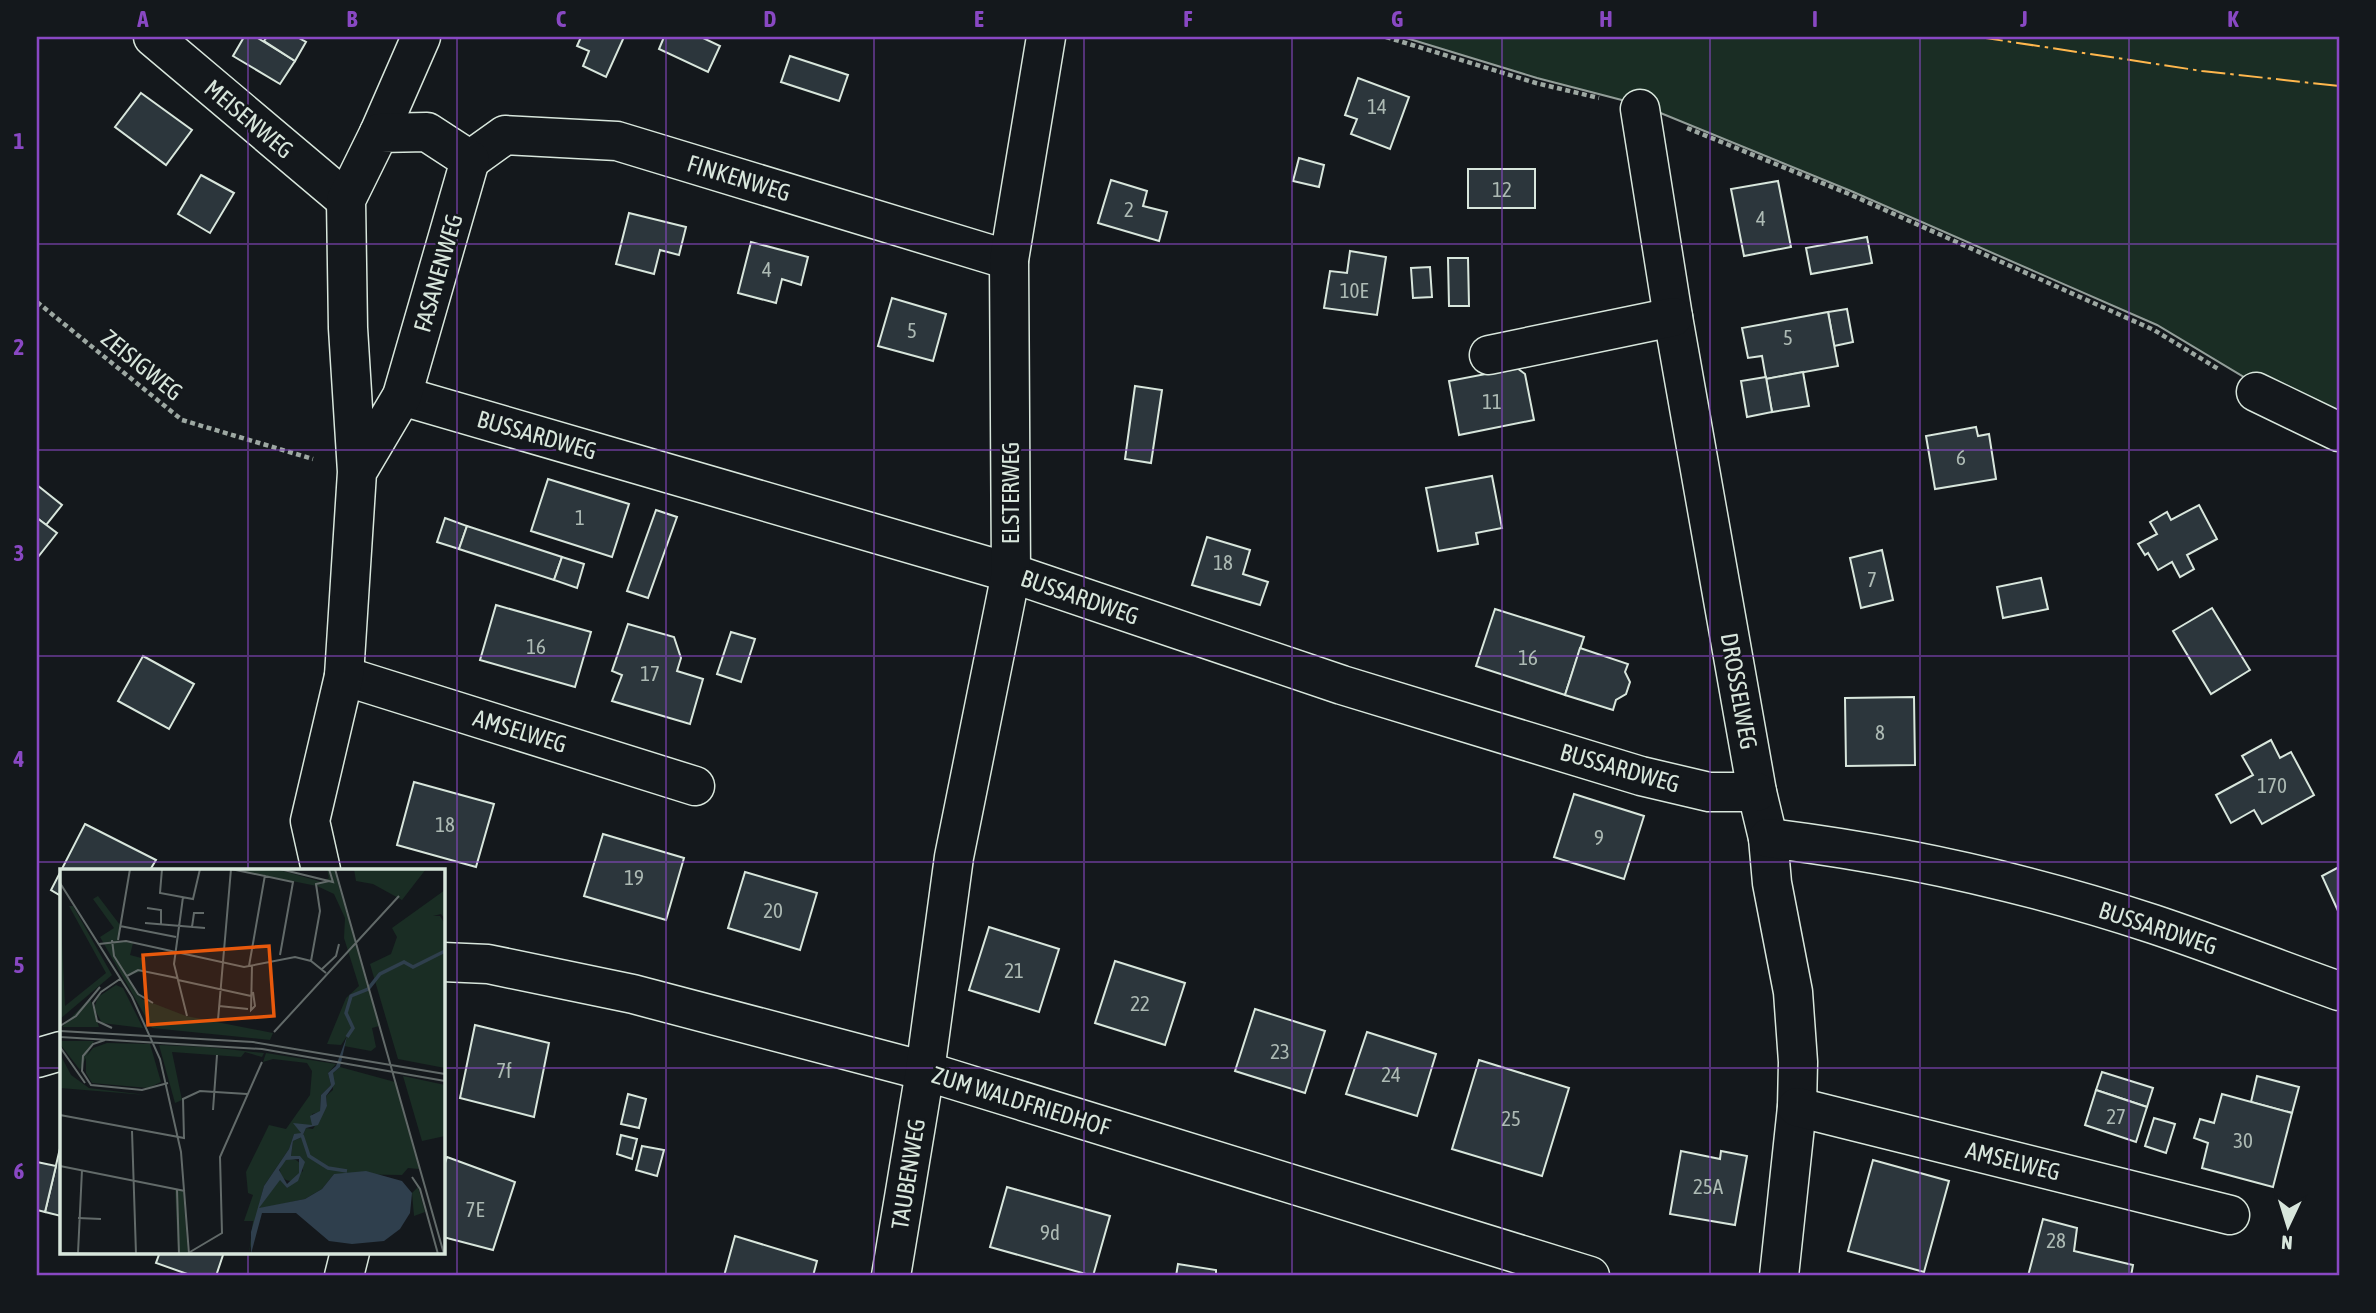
<svg xmlns="http://www.w3.org/2000/svg" width="2376" height="1313" font-family="'Asap Condensed',sans-serif">
	<style>
		.green { fill: #1a2d24; stroke: #939e99; stroke-width: 2 }
		.building { fill: #2c363c; stroke: #d8e6dc; stroke-width: 2 }
		.lines { fill: none; stroke-linecap: round; stroke-linejoin: round }
		.minor-casing { stroke: #d8e6dc; stroke-width: 41 }
		.path { stroke: #9da8a2; stroke-width: 4.5; stroke-dasharray: 5 3.5; stroke-linecap: butt }
		.minor { stroke: #14181c; stroke-width: 38 }
		.power { stroke: #ffb74d; stroke-width: 2; stroke-dasharray: 24 5 3.5 5; stroke-linecap: butt }
		.grid { fill: none; stroke: #8948c3; stroke-width: 2; stroke-opacity: 0.55 }
		.labels { text-anchor: middle; dominant-baseline: central; stroke-width: 5; stroke-linejoin: round; paint-order: stroke }
		.number-label { font-size: 21px; fill: #adbab4 }
		.street-label { font-size: 24px; fill: #d8e6dc; stroke: #14181c }
		.inset-river { fill: none; stroke: #2f3f4d; stroke-width: 3.5 }
		.inset-road { fill: none; stroke: #626a69; stroke-width: 2 }
		.view { fill: #e8590c; fill-opacity: 0.15; stroke: #e8590c; stroke-width: 3.5 }
		.inset-edge { fill: none; stroke: #d8e6dc; stroke-width: 3.5 }
		.neatline { fill: none; stroke: #8948c3; stroke-width: 2.5 }
		.grid-label { font-size: 23px; text-anchor: middle; font-weight: bold; fill: #8948c3 }
	</style>
	<rect width="100%" height="100%" fill="#14181c"/>
	<!-- green -->
	<polygon class="green" points="1403,37 2339,37 2339,424 2259,386 2157,325 1851,191 1641,105 1537,78"/>
	<!-- building -->
	<g class="building">
		<polygon points="244,37 256,37 295,61 280,84 233,56"/>
		<polygon points="267,37 297,37 306,42 295,61 264,41"/>
		<polygon points="581,37 624,37 606,77 583,66 589,51 577,46"/>
		<polygon points="664,37 701,37 720,46 708,72 659,49"/>
		<polygon points="790,56 848,75 839,101 781,82"/>
		<polygon points="1358,78 1409,97 1390,149 1351,134 1357,119 1345,115"/>
		<polygon points="141,93 192,130 166,165 115,127"/>
		<polygon points="1299,158 1324,165 1319,187 1293,181"/>
		<rect x="1468" y="169" width="67" height="39"/>
		<polygon points="201,175 234,193 210,233 178,214"/>
		<polygon points="1111,180 1147,191 1143,206 1167,212 1159,241 1098,223"/>
		<polygon points="1778,181 1791,247 1744,256 1731,189"/>
		<polygon points="629,213 686,227 679,255 660,250 654,274 616,264"/>
		<polygon points="1867,237 1872,263 1811,274 1806,248"/>
		<polygon points="751,242 808,257 801,285 782,279 776,303 738,293"/>
		<polygon points="1350,251 1386,257 1377,315 1324,308 1330,271 1347,273"/>
		<polygon points="1448,258 1468,258 1469,306 1449,306"/>
		<polygon points="1430,267 1432,297 1413,298 1411,268"/>
		<polygon points="892,298 946,314 933,361 878,346"/>
		<polygon points="1847,309 1853,342 1834,346 1828,312"/>
		<polygon points="1828,312 1838,366 1766,379 1762,356 1748,358 1742,328"/>
		<polygon points="1517,368 1525,374 1534,420 1459,435 1449,381"/>
		<polygon points="1803,372 1809,406 1772,412 1766,379"/>
		<polygon points="1766,377 1772,412 1747,417 1741,381"/>
		<polygon points="1135,386 1162,390 1151,463 1125,459"/>
		<polygon points="1976,427 1978,436 1989,434 1996,479 1935,489 1926,436"/>
		<polygon points="1492,476 1502,528 1476,533 1478,544 1438,551 1426,488"/>
		<polygon points="548,479 629,504 612,557 531,531"/>
		<polygon points="37,485 62,505 46,525 37,518"/>
		<polygon points="2199,505 2217,539 2187,555 2194,569 2180,577 2172,562 2158,570 2148,553 2145,555 2138,544 2157,534 2150,522 2167,512 2171,520"/>
		<polygon points="656,510 677,517 648,598 627,591"/>
		<polygon points="37,518 57,533 38,557 37,556"/>
		<polygon points="445,518 467,526 459,549 437,542"/>
		<polygon points="467,526 562,557 554,580 459,549"/>
		<polygon points="1207,537 1250,550 1243,574 1268,582 1260,605 1192,585"/>
		<polygon points="1882,550 1893,600 1861,608 1850,558"/>
		<polygon points="562,557 584,564 577,588 554,580"/>
		<polygon points="2041,578 2048,609 2003,618 1997,587"/>
		<polygon points="496,605 591,632 575,687 480,660"/>
		<polygon points="2212,608 2250,670 2211,694 2173,631"/>
		<polygon points="1495,609 1584,637 1565,695 1476,666"/>
		<polygon points="628,624 674,637 681,658 677,671 703,679 690,724 612,701 622,675 612,671"/>
		<polygon points="731,632 755,639 741,682 717,674"/>
		<polygon points="1580,648 1628,664 1625,672 1630,682 1626,694 1616,700 1613,710 1565,695"/>
		<polygon points="143,656 194,684 169,729 118,701"/>
		<polygon points="1914,697 1915,765 1846,766 1845,698"/>
		<polygon points="2271,740 2280,758 2291,752 2314,795 2262,824 2254,810 2231,823 2216,795 2253,775 2242,756"/>
		<polygon points="414,782 494,804 476,867 397,845"/>
		<polygon points="1574,794 1644,816 1624,879 1554,857"/>
		<polygon points="85,824 156,860 150,870 61,870 61,896 51,890"/>
		<polygon points="603,834 684,858 666,920 584,896"/>
		<polygon points="2339,867 2339,913 2322,876"/>
		<polygon points="745,872 817,893 800,950 728,928"/>
		<polygon points="989,927 1059,949 1039,1012 969,990"/>
		<polygon points="1115,961 1185,983 1165,1045 1095,1023"/>
		<polygon points="1255,1009 1325,1031 1305,1093 1235,1071"/>
		<polygon points="475,1025 549,1043 534,1117 460,1098"/>
		<polygon points="1367,1032 1436,1054 1417,1116 1346,1094"/>
		<polygon points="1479,1060 1569,1088 1542,1176 1452,1149"/>
		<polygon points="2102,1072 2153,1088 2147,1107 2096,1090"/>
		<polygon points="2257,1076 2299,1087 2292,1113 2251,1102"/>
		<polygon points="2096,1090 2147,1107 2136,1142 2085,1125"/>
		<polygon points="628,1094 646,1099 639,1128 621,1124"/>
		<polygon points="2222,1094 2292,1113 2273,1187 2202,1168 2208,1143 2194,1138 2200,1119 2214,1123"/>
		<polygon points="2154,1118 2175,1124 2166,1153 2145,1146"/>
		<polygon points="621,1135 637,1139 632,1159 617,1154"/>
		<polygon points="61,1144 61,1216 45,1212"/>
		<polygon points="642,1146 664,1150 657,1176 636,1170"/>
		<polygon points="1681,1151 1720,1159 1721,1151 1747,1156 1735,1225 1670,1214"/>
		<polygon points="447,1157 515,1182 493,1250 443,1237 443,1169"/>
		<polygon points="1873,1160 1949,1181 1924,1272 1848,1251"/>
		<polygon points="37,1162 56,1166 45,1212 37,1210"/>
		<polygon points="1007,1187 1110,1216 1093,1276 990,1247"/>
		<polygon points="2043,1219 2077,1228 2074,1251 2133,1265 2131,1276 2028,1276"/>
		<polygon points="735,1236 817,1261 813,1276 724,1276"/>
		<polygon points="160,1252 224,1252 216,1276 193,1276 156,1263"/>
		<polygon points="1178,1264 1216,1270 1216,1276 1176,1276"/>
	</g>
	<g class="lines">
		<defs>
			<g id="minor">
				<polyline points="153,37 346,200"/>
				<polyline points="1640,109 1673,317 1757,792 1768,838 1772,883 1793,992 1798,1062 1797,1107 1779,1276"/>
				<polyline points="379,133 421,37"/>
				<polyline points="470,160 505,135 617,141 1009,260"/>
				<polyline points="1489,355 1673,317"/>
				<polyline points="2256,392 2339,432"/>
				<polyline points="402,396 1011,573 1342,685 1641,776 1709,792 1757,792"/>
				<polyline points="344,676 695,786"/>
				<path d="M1768,838C1899,854 2028,883 2153,924C2216,945 2277,969 2339,991"/>
				<polyline points="321,870 310,821 344,676 357,472 348,328 346,200 379,133 427,132 470,160 402,396 357,472"/>
				<polyline points="443,962 488,964 633,994 925,1071 1590,1276"/>
				<polyline points="37,1058 61,1051"/>
				<polyline points="1797,1107 2230,1215"/>
				<polyline points="344,1276 350,1252"/>
				<polyline points="891,1276 925,1071 954,857 1011,573 1009,260 1046,37"/>
			</g>
		</defs>
		<!-- minor casing -->
		<use href="#minor" class="minor-casing"/>
		<!-- path -->
		<g class="path">
			<polyline points="1386,37 1536,83 1599,98"/>
			<polyline points="1687,128 1849,194 2154,330 2220,370"/>
			<polyline points="37,302 182,420 313,459"/>
		</g>
		<!-- minor -->
		<use href="#minor" class="minor"/>
		<!-- power -->
		<polyline class="power" points="1979,37 2202,71 2339,86"/>
	</g>
	<!-- grid -->
	<path class="grid" d="M248,37V870M457,37V1276M666,37V1276M874,37V1276M1084,37V1276M1292,37V1276M1502,37V1276M1710,37V1276M1920,37V1276M2129,37V1276M37,244H2339M37,450H2339M37,656H2339M37,862H2339M37,1068H61M443,1068H2339M248,1252V1276"/>
	<g class="labels">
		<!-- number labels -->
		<g class="number-label">
			<text x="1377" y="106">14</text>
			<text x="1502" y="189">12</text>
			<text x="1129" y="209">2</text>
			<text x="1761" y="218">4</text>
			<text x="767" y="269">4</text>
			<text x="1354" y="290">10E</text>
			<text x="912" y="330">5</text>
			<text x="1788" y="337">5</text>
			<text x="1492" y="401">11</text>
			<text x="1961" y="457">6</text>
			<text x="580" y="517">1</text>
			<text x="1223" y="562">18</text>
			<text x="1872" y="579">7</text>
			<text x="536" y="646">16</text>
			<text x="1528" y="657">16</text>
			<text x="650" y="673">17</text>
			<text x="1880" y="732">8</text>
			<text x="2272" y="785">170</text>
			<text x="445" y="824">18</text>
			<text x="1599" y="837">9</text>
			<text x="634" y="877">19</text>
			<text x="773" y="910">20</text>
			<text x="1014" y="970">21</text>
			<text x="1140" y="1003">22</text>
			<text x="1280" y="1051">23</text>
			<text x="504" y="1070">7f</text>
			<text x="1391" y="1074">24</text>
			<text x="2116" y="1116">27</text>
			<text x="1511" y="1118">25</text>
			<text x="2243" y="1140">30</text>
			<text x="1708" y="1186">25A</text>
			<text x="475" y="1209">7E</text>
			<text x="1050" y="1232">9d</text>
			<text x="2056" y="1240">28</text>
		</g>
		<!-- street labels -->
		<g class="street-label">
			<text transform="translate(249 119) rotate(40)">MEISENWEG</text>
			<text transform="translate(739 178) rotate(17)">FINKENWEG</text>
			<text transform="translate(438 273) rotate(-74)">FASANENWEG</text>
			<text transform="translate(142 365) rotate(39)">ZEISIGWEG</text>
			<text transform="translate(537 435) rotate(16)">BUSSARDWEG</text>
			<text transform="translate(1010 493) rotate(-90)">ELSTERWEG</text>
			<text transform="translate(1080 597) rotate(19)">BUSSARDWEG</text>
			<text transform="translate(1739 691) rotate(80)">DROSSELWEG</text>
			<text transform="translate(520 731) rotate(17)">AMSELWEG</text>
			<text transform="translate(1620 768) rotate(16)">BUSSARDWEG</text>
			<text transform="translate(2158 928) rotate(18)">BUSSARDWEG</text>
			<text transform="translate(1021 1101) rotate(17)">ZUM WALDFRIEDHOF</text>
			<text transform="translate(2013 1161) rotate(14)">AMSELWEG</text>
			<text transform="translate(908 1174) rotate(-81)">TAUBENWEG</text>
		</g>
	</g>
	<!-- overview -->
	<g transform="translate(60 869)">
		<rect width="385" height="385" fill="#14181c"/>
		<path d="M172,0H216L262,13L269,9L267,0H274L319,157L312,159L316,178L311,182L284,177L287,167L281,176L267,175L286,129L299,117L284,69L285,49L274,25L257,17ZM294,0H366L342,31L313,15L296,12ZM385,21V50L381,45L373,47H380L385,55V199L338,190L310,95L331,85L337,68L332,59ZM38,27L60,56L58,72L73,74L70,86L85,90L82,102L67,107L82,130L126,147L213,164L210,171L92,159L40,68L54,59L33,30ZM0,31L5,137L46,104L9,37H13L52,106L0,150ZM56,116L63,119L83,159L42,154L34,139L38,128ZM30,129L39,158H2ZM0,172H34L20,201L0,175ZM47,174L90,175L101,213L88,219L32,214L26,204V188L33,179ZM99,176L148,178L204,184L202,188L185,183L181,188L112,183L122,231L115,234ZM206,184L276,195L268,204L271,216L261,226L260,243L252,245L253,256L238,257L241,265H234L229,280L204,317L199,336L220,310L227,319L243,302L240,287H231L233,272L242,268L246,259L253,260L267,237L266,227L273,221V204L280,198L335,213L359,300L348,299L342,306L274,305L262,320L245,330L198,340L189,385L193,352H184L193,326L188,324L186,303L209,256L226,260L250,226L252,202L247,194L213,190L203,193ZM0,185L11,206L29,219L86,226L0,219ZM343,207L385,216V267L362,272ZM220 301a11 11 0 1 1 22 0a11 11 0 1 1-22 0ZM358,318L365,343L354,347L352,324ZM115,320L123,321L128,385H118Z" fill="#1a2d24"/>
		<path d="M287,167L280,198L273,204L275,215L266,227L267,237L258,256L246,259L242,268L233,272L231,287H240L245,293L238,312L227,319L220,311L199,339L245,330L262,320L274,305L306,302L342,312L352,324L350,344L340,360L324,372L292,375L269,372L236,344H202L191,385V363L204,317L229,280L234,265L241,264L233,254L252,256L250,247L260,242L261,226L271,216L268,204L276,197ZM239,290V304L227,315L219,301L226,291Z" fill="#2f3f4d" fill-rule="evenodd"/>
		<path class="inset-river" d="M287,168L293,159L286,144L291,127L308,120L320,105L344,93L353,98L385,82M242,266L249,287L268,299L287,302"/>
		<path class="inset-road" d="M102,0L100,24L133,30L140,0M171,0L233,13L220,86M220,0L273,13L269,0M275,0L384,385M0,14L72,128L100,190L121,283L129,385M123,28L114,95L127,147M87,39L101,41V55M85,54L145,59M60,57L116,68M132,58L134,44H144M52,71L54,87L78,125L93,134M58,71L70,0M39,75L66,72L184,98L235,88L251,92L266,104M251,92L260,42L256,15L269,12M189,97L205,6M192,97L191,141L195,137L193,123M262,100L276,87L279,75M67,107L78,101L117,109M118,111L191,127M159,137L188,140M158,151L171,0M0,157L16,147L40,118M52,159L37,152L33,134L41,123L60,110M0,162L193,173L385,205M214,163L339,27M0,168L202,180L385,212M45,171L33,175L23,187L22,202L31,216L82,221L108,214M0,178L25,214M153,241L157,186M0,246L124,269L123,230L140,222L187,225M72,262L76,385M0,297L125,322M352,308L360,320L378,385M117,321L119,385M18,349L41,350M130,383L162,364L160,288L202,193M0,384L39,385M18,384L22,301"/>
		<path class="view" d="M209,77L214,147L88,156L83,86Z"/>
		<rect width="385" height="385" class="inset-edge"/>
	</g>
	<!-- border -->
	<rect width="2376" height="1313" fill="none" stroke="#14181c" stroke-width="77"/>
	<!-- north arrow -->
	<g transform="translate(2288 1226) rotate(184)" stroke="#14181c" stroke-width="5" paint-order="stroke">
	<path d="M0-5L12 26L0 18L-12 26Z" fill="#d8e6dc"/>
	<text y="-10" font-size="19" font-weight="bold" text-anchor="middle" fill="#d8e6dc">N</text>
	</g>
	<rect x="38" y="38" width="2300" height="1236" class="neatline"/>
	<g class="grid-label">
		<text x="143" y="27">A</text>
		<text x="352" y="27">B</text>
		<text x="561" y="27">C</text>
		<text x="770" y="27">D</text>
		<text x="979" y="27">E</text>
		<text x="1188" y="27">F</text>
		<text x="1397" y="27">G</text>
		<text x="1606" y="27">H</text>
		<text x="1815" y="27">I</text>
		<text x="2024" y="27">J</text>
		<text x="2233" y="27">K</text>
		<text x="19" y="149">1</text>
		<text x="19" y="355">2</text>
		<text x="19" y="561">3</text>
		<text x="19" y="767">4</text>
		<text x="19" y="973">5</text>
		<text x="19" y="1179">6</text>
	</g>
</svg>
